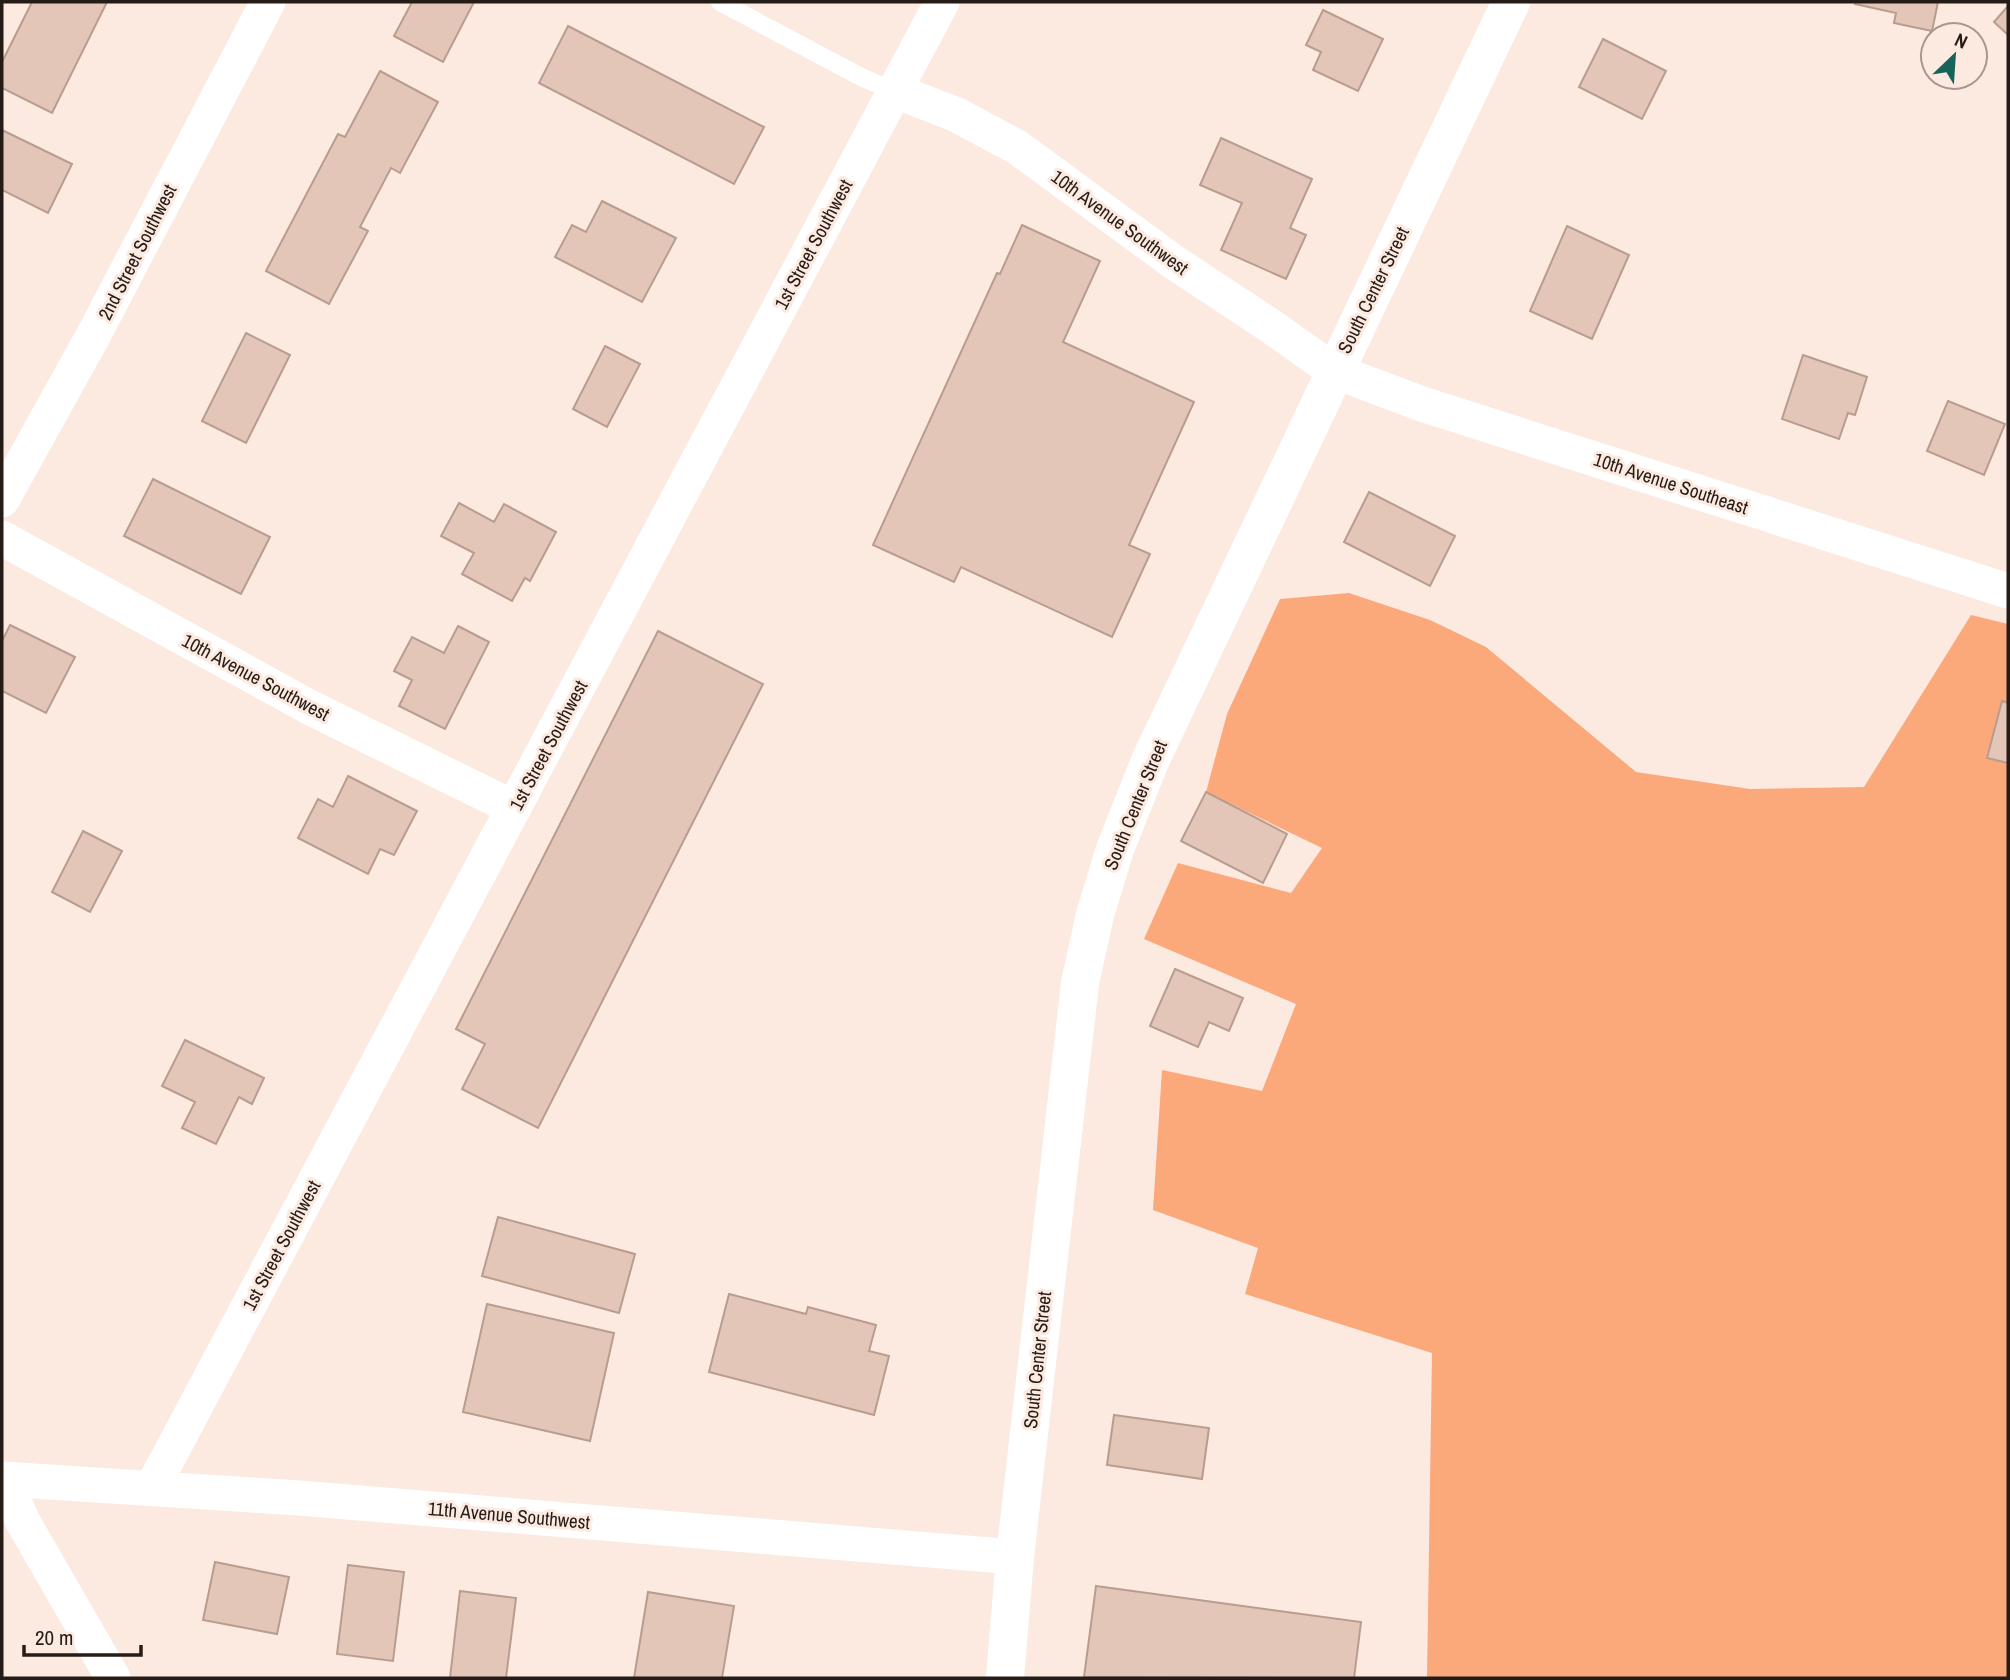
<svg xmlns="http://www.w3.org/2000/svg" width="2010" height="1680" font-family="'Archivo Narrow',sans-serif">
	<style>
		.forest { fill: #fba87b }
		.building { fill: #e3c6b7; stroke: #b89d8f; stroke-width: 2 }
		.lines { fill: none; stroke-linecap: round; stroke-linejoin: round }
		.lane { stroke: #fff; stroke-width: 18 }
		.street { stroke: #fff; stroke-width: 35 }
		.secondary { stroke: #fff; stroke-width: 38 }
		.labels { text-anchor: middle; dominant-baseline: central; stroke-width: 6; stroke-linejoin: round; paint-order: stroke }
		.street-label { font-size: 19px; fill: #261c17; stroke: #fceae1 }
	</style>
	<rect width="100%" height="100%" fill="#fceae1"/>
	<!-- forest -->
	<polygon class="forest" points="1349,593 1430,620 1486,647 1636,772 1750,789 1864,787 1971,615 2008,624 2008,1678 1427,1678 1432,1353 1245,1294 1258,1248 1153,1210 1162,1070 1262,1091 1296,1004 1144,939 1178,863 1291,893 1322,848 1206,792 1227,714 1280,599"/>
	<!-- building -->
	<g class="building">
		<polygon points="32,2 107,2 52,113 2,88 2,62"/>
		<polygon points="412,2 474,2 443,62 394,36"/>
		<polygon points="1856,2 1938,2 1932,31 1894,23 1896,13 1855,4"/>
		<polygon points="2008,6 2008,35 1994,22"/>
		<polygon points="1323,10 1383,39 1358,91 1313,70 1321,52 1306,45"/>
		<polygon points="568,26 764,127 734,184 539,83"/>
		<polygon points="1603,39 1666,71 1642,119 1579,87"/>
		<polygon points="380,71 438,102 400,173 391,168 360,227 368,231 329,304 266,271 338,134 345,137"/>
		<polygon points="2,130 72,164 48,213 2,190"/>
		<polygon points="1221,138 1312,179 1290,228 1306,235 1286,279 1221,250 1242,203 1200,185"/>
		<polygon points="602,201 676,238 642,302 555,257 572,225 586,232"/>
		<polygon points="1022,225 1100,261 1063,342 1194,402 1129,545 1150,554 1112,637 961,567 954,582 873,545 997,273 1000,274"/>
		<polygon points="1567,226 1629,255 1592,339 1530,311"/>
		<polygon points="246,333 290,355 246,443 202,421"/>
		<polygon points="605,346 640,364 607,427 573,409"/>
		<polygon points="1803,355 1867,377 1855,415 1848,413 1839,439 1782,419"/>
		<polygon points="1948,401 2005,424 1984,475 1927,451"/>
		<polygon points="153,479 270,537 241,594 124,536"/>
		<polygon points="1369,492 1455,536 1430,586 1344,542"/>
		<polygon points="459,503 494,522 504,504 556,532 530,581 525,578 512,601 462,574 474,553 441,536"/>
		<polygon points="10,625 75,657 46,713 2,691 2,641"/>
		<polygon points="458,626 489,642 445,729 399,706 412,680 394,671 412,637 444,653"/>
		<polygon points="658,631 763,684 538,1128 462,1089 485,1044 456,1029"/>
		<polygon points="2002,701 2008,703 2008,763 1987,758"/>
		<polygon points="348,776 417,811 394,855 380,849 368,874 298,838 318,799 333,807"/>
		<polygon points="1206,792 1287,834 1263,883 1181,841"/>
		<polygon points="83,831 122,851 90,912 52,892"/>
		<polygon points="1175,969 1243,998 1229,1031 1209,1022 1198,1047 1150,1026"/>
		<polygon points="185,1040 264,1078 252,1104 239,1097 216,1144 182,1128 195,1102 162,1086"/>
		<polygon points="498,1217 635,1254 619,1313 482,1276"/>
		<polygon points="729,1294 806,1314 808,1307 876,1325 869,1351 889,1356 874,1415 709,1372"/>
		<polygon points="487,1304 614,1333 590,1441 463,1412"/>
		<polygon points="1114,1415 1209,1428 1202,1479 1107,1465"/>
		<polygon points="215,1562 289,1577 277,1634 203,1620"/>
		<polygon points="348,1565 404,1572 393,1661 337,1654"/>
		<polygon points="1096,1586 1361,1622 1354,1678 1084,1677"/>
		<polygon points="460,1591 516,1598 506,1678 450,1678"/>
		<polygon points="648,1592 734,1606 722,1678 634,1678"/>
	</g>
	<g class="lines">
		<!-- lane -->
		<polyline class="lane" points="720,2 863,78 895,91"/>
		<!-- street -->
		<g class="street">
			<polyline points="895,91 955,114 1017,147 1175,263 1272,327 1334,371 1422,404 2008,591"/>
			<polyline points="2,500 93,336 268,2"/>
			<polyline points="2,538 309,707 514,808"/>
			<polyline points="2,1479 299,1498 1015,1557"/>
			<polyline points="5,1480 23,1522 113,1678"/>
			<polyline points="152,1488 942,2"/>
		</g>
		<!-- secondary -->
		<polyline class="secondary" points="1005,1678 1015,1557 1080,983 1095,915 1115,849 1150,761 1511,2"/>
	</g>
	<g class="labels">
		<!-- street labels -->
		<g class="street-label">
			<text transform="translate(1120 222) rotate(36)">10th Avenue Southwest</text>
			<text transform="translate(813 244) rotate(-62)">1st Street Southwest</text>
			<text transform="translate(137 252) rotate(-63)">2nd Street Southwest</text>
			<text transform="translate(1373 290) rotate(-64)">South Center Street</text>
			<text transform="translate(1671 483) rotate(18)">10th Avenue Southeast</text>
			<text transform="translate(256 677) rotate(28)">10th Avenue Southwest</text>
			<text transform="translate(548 745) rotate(-62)">1st Street Southwest</text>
			<text transform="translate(1135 805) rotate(-68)">South Center Street</text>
			<text transform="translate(281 1245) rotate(-62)">1st Street Southwest</text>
			<text transform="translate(1037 1360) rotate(-84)">South Center Street</text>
			<text transform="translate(509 1515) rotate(5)">11th Avenue Southwest</text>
		</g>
	</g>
	<!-- border -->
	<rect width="2010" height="1680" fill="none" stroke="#261c17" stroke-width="7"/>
	<!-- north arrow -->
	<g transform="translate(1954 56) rotate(25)"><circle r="33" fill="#fceae1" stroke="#a69890" stroke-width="2"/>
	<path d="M0-5L12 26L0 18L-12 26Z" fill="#17635c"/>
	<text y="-10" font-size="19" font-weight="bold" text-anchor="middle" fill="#261c17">N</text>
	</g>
	<!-- scale -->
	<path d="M24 1645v10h117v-10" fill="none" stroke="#261c17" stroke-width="3.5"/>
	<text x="35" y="1645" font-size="21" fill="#261c17" stroke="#fceae1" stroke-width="5" paint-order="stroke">20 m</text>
</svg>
